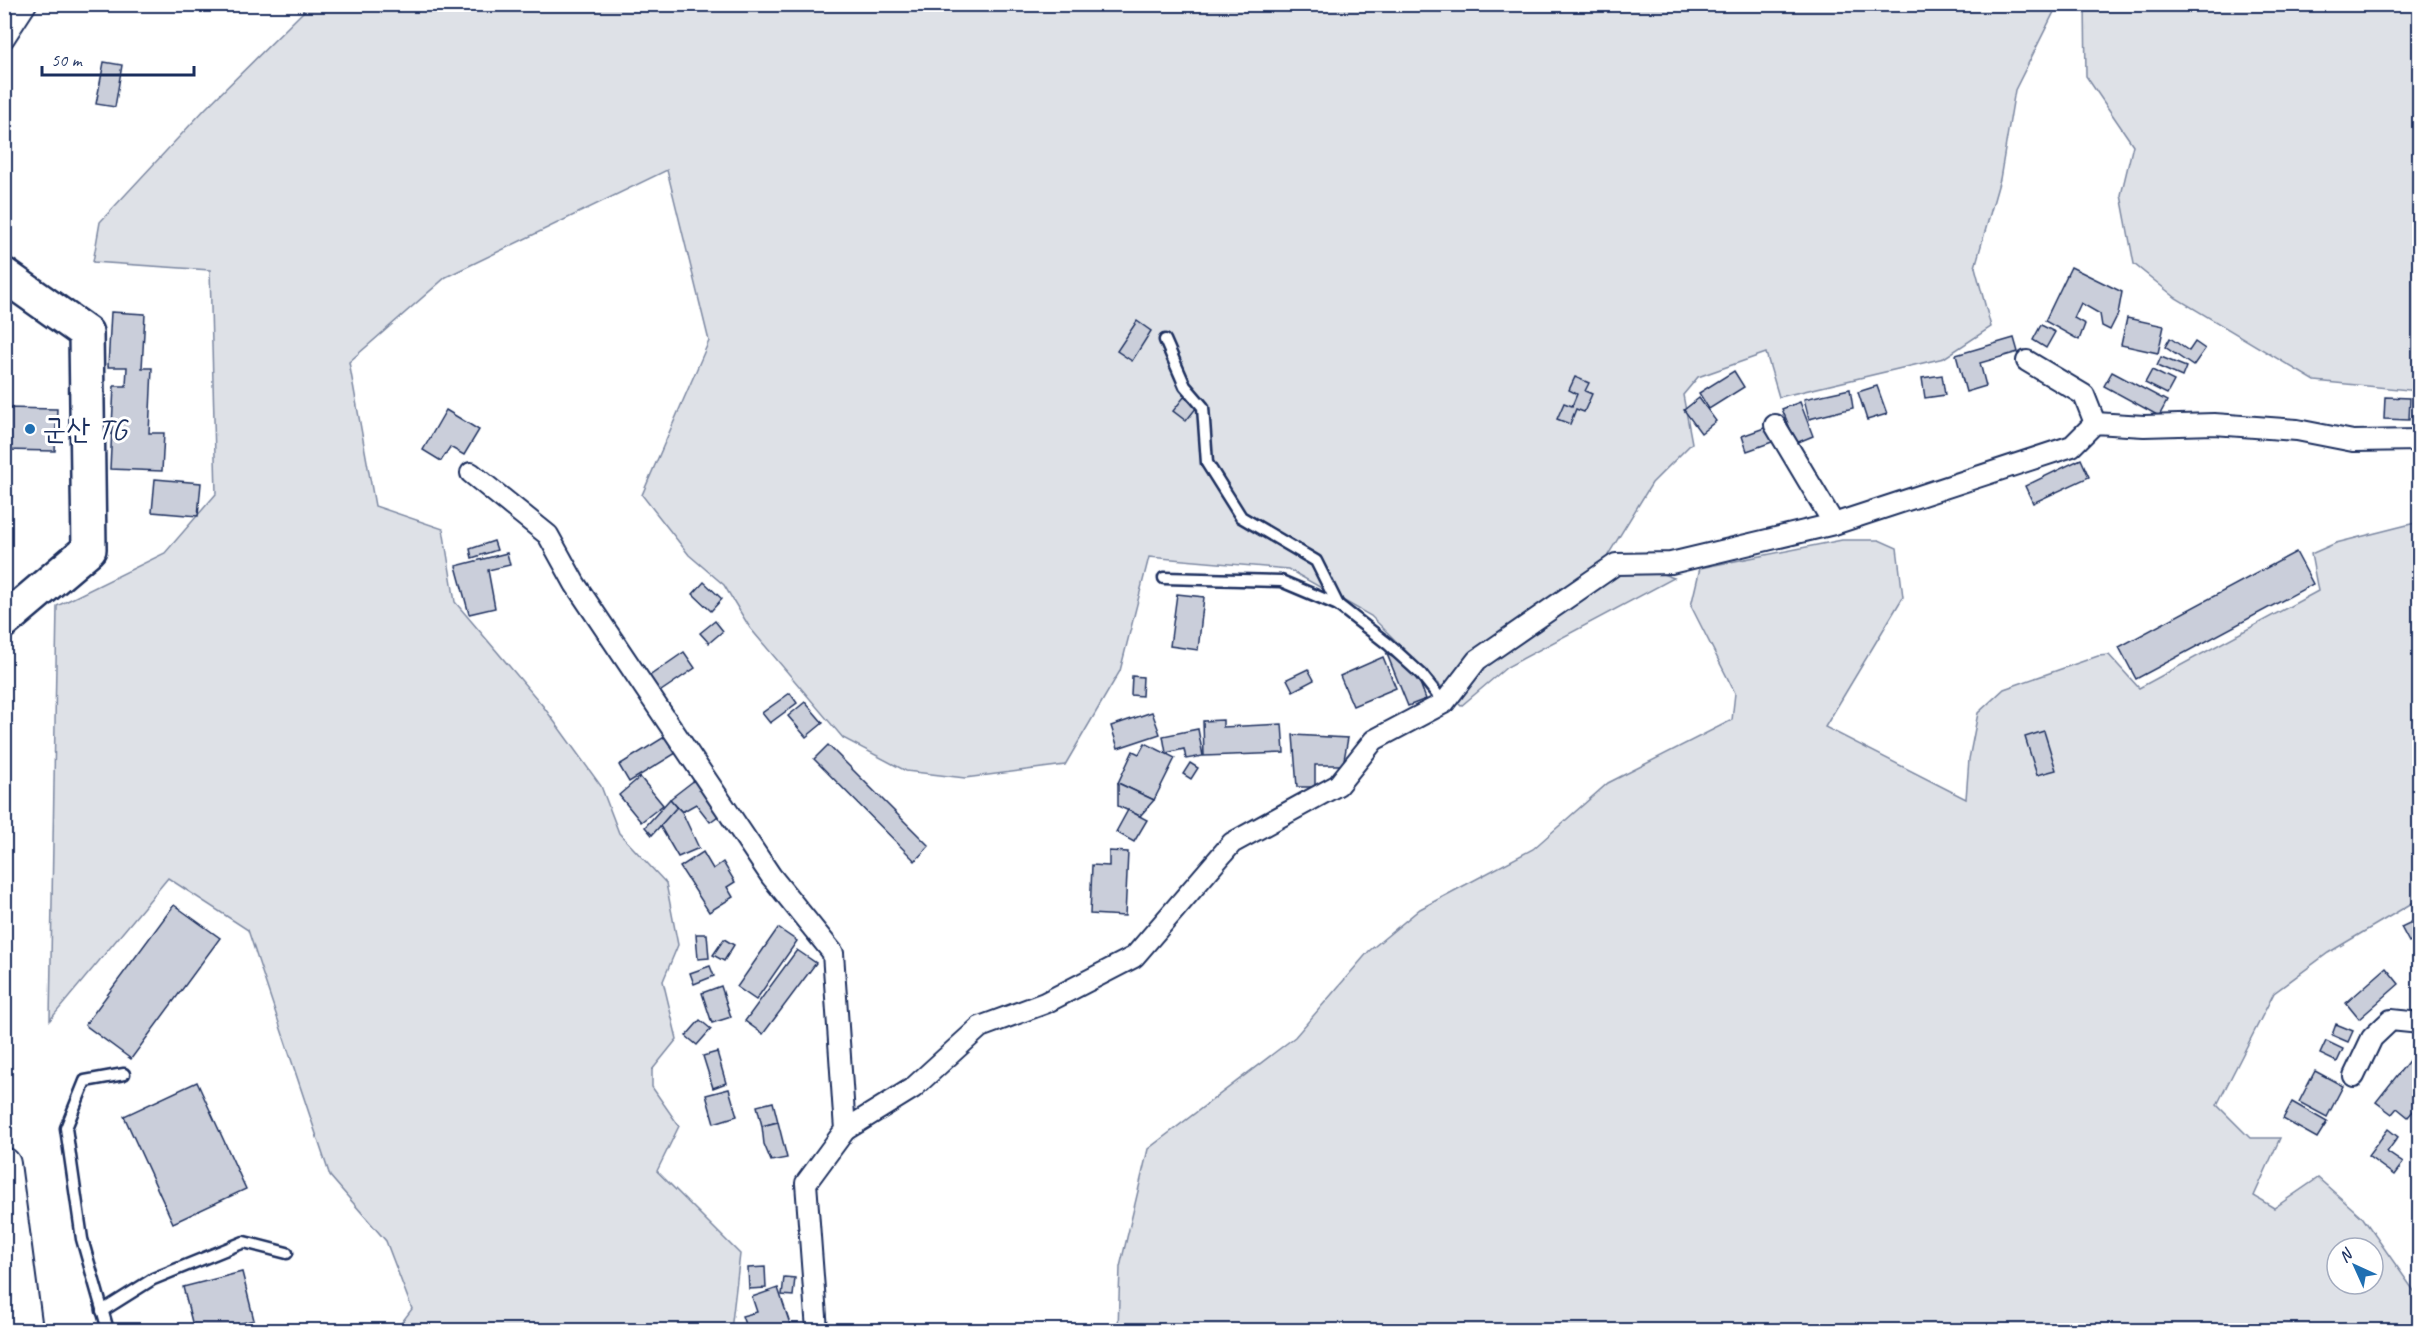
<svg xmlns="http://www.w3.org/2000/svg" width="2424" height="1335" font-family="Caveat,'Poor Story',sans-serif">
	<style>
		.green { fill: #dee1e7; stroke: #7c88a2; stroke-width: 1.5; fill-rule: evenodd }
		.building { fill: #caceda; stroke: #1b2f5e; stroke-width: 1.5 }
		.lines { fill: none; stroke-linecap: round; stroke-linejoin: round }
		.lane-casing { stroke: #1b2f5e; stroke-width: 15 }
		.street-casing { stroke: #1b2f5e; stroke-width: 24 }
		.primary-casing { stroke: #1b2f5e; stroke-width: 36 }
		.highway-casing { stroke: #1b2f5e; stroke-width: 38 }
		.lane { stroke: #fff; stroke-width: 10 }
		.street { stroke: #fff; stroke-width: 20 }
		.primary { stroke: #fff; stroke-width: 32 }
		.highway { stroke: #fff; stroke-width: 33 }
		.poi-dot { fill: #1f6fb2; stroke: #fff; stroke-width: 2 }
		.labels { text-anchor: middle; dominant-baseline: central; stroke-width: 6; stroke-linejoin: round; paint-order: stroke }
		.poi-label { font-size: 30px; fill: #1b2f5e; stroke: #fff; text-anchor: start }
	</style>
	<rect width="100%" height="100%" fill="#fff"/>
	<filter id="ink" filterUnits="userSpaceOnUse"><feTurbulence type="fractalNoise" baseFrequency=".0167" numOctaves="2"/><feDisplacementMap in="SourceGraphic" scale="12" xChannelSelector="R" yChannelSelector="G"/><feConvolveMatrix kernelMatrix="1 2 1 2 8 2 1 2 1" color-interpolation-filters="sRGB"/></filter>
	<g filter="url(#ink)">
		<!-- green -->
		<g class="green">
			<polygon points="303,5 2061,5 2057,6 2015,90 2000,179 1975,267 1991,327 1944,358 1779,397 1766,353 1698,377 1683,395 1692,443 1652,483 1608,555 1674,578 1507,667 1461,706 1371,616 1288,569 1149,557 1120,671 1065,765 965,778 906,771 843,738 750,628 724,585 689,555 642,495 709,341 667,170 446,277 349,362 375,506 443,529 455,602 543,706 601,786 619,833 666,883 678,945 663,981 677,1039 652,1070 652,1087 679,1126 657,1171 740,1254 731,1330 396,1330 412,1309 386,1241 330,1176 248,930 168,878 50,1020 57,606 165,553 216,494 210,270 93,262 100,222 205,109 303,12"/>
			<polygon points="2085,5 2419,5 2419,391 2315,381 2176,298 2134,264 2121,195 2133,145 2086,76"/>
			<path d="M2419,522V899L2328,953L2274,993L2217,1105L2250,1138H2280L2254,1196L2274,1208L2318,1178L2363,1218L2419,1298V1330H1118L1120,1267L1148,1149L1295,1037L1369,951L1420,909L1533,849L1608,783L1732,720L1735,693L1691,606L1700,568L1842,540H1879L1897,548L1903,597L1825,727L1966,799L1969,759L1978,713L2004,689L2098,656L2109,655L2139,688L2318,591L2311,554L2336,543ZM2337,1248H2373V1284H2337Z"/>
		</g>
		<!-- building -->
		<g class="building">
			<polygon points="104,62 122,65 115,107 96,104"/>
			<polygon points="2071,267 2122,292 2118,314 2110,330 2102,326 2100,314 2081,303 2074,318 2085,324 2079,340 2045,321"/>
			<polygon points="111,312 145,314 142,368 152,368 149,433 164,433 162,471 110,469 114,386 126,386 127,367 108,367"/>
			<polygon points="2127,318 2164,326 2158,353 2121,345"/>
			<polygon points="1137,321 1151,331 1132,361 1117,351"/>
			<polygon points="2041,325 2055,332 2046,348 2033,340"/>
			<polygon points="2014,338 2018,352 1980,363 1986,386 1966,392 1956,355"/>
			<polygon points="2170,338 2189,351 2195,342 2205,349 2193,366 2165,347"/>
			<polygon points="2161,357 2186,367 2182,377 2157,366"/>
			<polygon points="2152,370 2174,381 2167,394 2145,383"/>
			<polygon points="1734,371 1744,387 1709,409 1699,393"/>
			<polygon points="2112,372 2167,401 2159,416 2104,386"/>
			<polygon points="1942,375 1945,395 1925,398 1922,378"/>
			<polygon points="1575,377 1589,383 1585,391 1592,394 1584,412 1576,409 1570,424 1557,419 1564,403 1572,406 1577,394 1569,390"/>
			<polygon points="1877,386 1887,414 1867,420 1858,392"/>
			<polygon points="1850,389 1853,408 1809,419 1804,399"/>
			<polygon points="1184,397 1197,407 1186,421 1173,411"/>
			<polygon points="2385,397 2410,398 2409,420 2384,419"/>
			<polygon points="1699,398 1716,421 1701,433 1684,410"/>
			<polygon points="1800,402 1813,436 1796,443 1782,409"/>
			<polygon points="4,408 57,409 55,451 4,450"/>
			<polygon points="446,410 479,430 464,455 450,447 441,461 423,450"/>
			<polygon points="1767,427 1772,442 1747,451 1742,436"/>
			<polygon points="2081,459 2089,477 2033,503 2025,486"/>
			<polygon points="155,479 201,483 198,516 152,512"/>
			<polygon points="494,541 497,550 472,558 470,549"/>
			<polygon points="2296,552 2313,584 2136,679 2119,647"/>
			<polygon points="507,553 510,565 488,570 495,608 469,614 456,566"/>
			<polygon points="704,582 722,599 711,611 693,594"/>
			<polygon points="1177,594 1204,597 1198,650 1170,646"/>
			<polygon points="715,621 723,631 709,643 700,633"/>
			<polygon points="684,652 695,668 658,693 648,677"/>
			<polygon points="1387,654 1404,663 1420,683 1426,699 1408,706"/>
			<polygon points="1383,657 1396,688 1353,706 1340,676"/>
			<polygon points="1308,669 1314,680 1293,691 1287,679"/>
			<polygon points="1132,676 1143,677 1142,696 1131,695"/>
			<polygon points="790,693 797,703 770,723 762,713"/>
			<polygon points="805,702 823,723 806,737 788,716"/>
			<polygon points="1152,712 1160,734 1118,748 1111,726"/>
			<polygon points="1223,720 1223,727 1282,724 1284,753 1204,756 1203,721"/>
			<polygon points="1198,729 1203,756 1186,759 1184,749 1166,753 1163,736"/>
			<polygon points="2044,731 2056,770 2037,775 2025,737"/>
			<polygon points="1293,735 1348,738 1343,765 1315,765 1315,787 1297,787"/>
			<polygon points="666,736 676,753 629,782 619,765"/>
			<polygon points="1145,743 1175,758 1154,800 1118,783 1133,751 1139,754"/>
			<polygon points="828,745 929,846 915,861 814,759"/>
			<polygon points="1190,763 1198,768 1191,779 1183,774"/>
			<polygon points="640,777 663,805 641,822 619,795"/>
			<polygon points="696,779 722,813 710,822 696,804 682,812 670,799"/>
			<polygon points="1118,783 1154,800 1140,816 1118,806"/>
			<polygon points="670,799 677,807 652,835 645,827"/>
			<polygon points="677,807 682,812 699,848 678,857 660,826"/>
			<polygon points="1128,810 1147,820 1134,842 1116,832"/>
			<polygon points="1109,851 1128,852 1125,916 1090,914 1092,865 1109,866"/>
			<polygon points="703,852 713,869 723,862 735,882 727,887 733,897 709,912 680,867"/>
			<polygon points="174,905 220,938 131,1059 85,1025"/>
			<polygon points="2420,918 2420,946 2416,938 2409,942 2401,927"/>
			<polygon points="778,928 797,941 756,1000 737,987"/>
			<polygon points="696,934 707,934 709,958 698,959"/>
			<polygon points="724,939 734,945 724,961 713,955"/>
			<polygon points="797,950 816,963 763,1034 745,1021"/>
			<polygon points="710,966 714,976 694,984 690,973"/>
			<polygon points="2386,968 2399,984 2359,1019 2346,1003"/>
			<polygon points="721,986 731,1017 712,1023 702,993"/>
			<polygon points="700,1020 711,1029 697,1045 686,1036"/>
			<polygon points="2336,1024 2353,1031 2348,1042 2332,1035"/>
			<polygon points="2326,1041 2343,1049 2337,1062 2320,1054"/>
			<polygon points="717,1052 726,1083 713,1088 703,1056"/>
			<polygon points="2411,1058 2420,1064 2420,1103 2408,1117 2397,1108 2392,1114 2376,1102"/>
			<polygon points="2315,1071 2343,1086 2327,1117 2299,1102"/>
			<polygon points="197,1082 246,1189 173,1223 124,1116"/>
			<polygon points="729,1089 737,1116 714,1123 706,1095"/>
			<polygon points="773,1102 778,1122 762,1126 757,1106"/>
			<polygon points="2292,1102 2327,1122 2317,1138 2283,1119"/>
			<polygon points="778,1122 787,1158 771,1161 764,1144 762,1126"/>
			<polygon points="2388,1129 2398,1137 2387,1152 2403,1163 2394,1175 2368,1156"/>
			<polygon points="765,1267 766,1288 749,1289 748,1268"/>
			<polygon points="242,1272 254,1320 215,1330 194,1330 183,1287"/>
			<polygon points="784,1277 795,1278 793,1296 782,1295"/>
			<polygon points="778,1288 792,1330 747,1330 742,1316 757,1312 752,1297"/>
		</g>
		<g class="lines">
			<defs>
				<g id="lane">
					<polyline points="1165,340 1185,386 1203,407 1207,463 1241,517 1316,561 1338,605"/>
					<polyline points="1164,578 1281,581 1338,605 1388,644 1421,674 1444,703"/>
					<polyline points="102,1311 153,1279 244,1242 287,1253"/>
					<polyline points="108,1330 82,1239 66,1128 85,1081 124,1074"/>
				</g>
				<g id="street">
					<polyline points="4,38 26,4"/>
					<polyline points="2027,361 2084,395 2095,423"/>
					<polyline points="1775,425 1834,524"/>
					<polyline points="471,473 548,535 575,584 771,876 833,953 845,1130 806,1183 817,1330"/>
					<polyline points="2354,1076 2372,1038 2391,1020 2420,1023"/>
					<polyline points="845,1130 913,1088 980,1027 1045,1003 1134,957 1232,843 1338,785 1374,740 1444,703 1477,660 1616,564 1671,563 1834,524 2072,446 2095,423 2144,426 2214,424 2297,430 2353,441 2420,440"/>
				</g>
				<polyline id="primary" points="4,1164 26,1330"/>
				<polyline id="highway" points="4,275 86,333 89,549 4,621"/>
			</defs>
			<!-- lane casing -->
			<use href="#lane" class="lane-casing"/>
			<!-- street casing -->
			<use href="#street" class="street-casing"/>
			<!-- primary casing -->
			<use href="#primary" class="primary-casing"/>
			<!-- highway casing -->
			<use href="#highway" class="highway-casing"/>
			<!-- lane -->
			<use href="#lane" class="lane"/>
			<!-- street -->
			<use href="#street" class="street"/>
			<!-- primary -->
			<use href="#primary" class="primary"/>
			<!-- highway -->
			<use href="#highway" class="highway"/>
		</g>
	</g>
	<!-- markers -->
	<circle class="poi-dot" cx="30" cy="429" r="6"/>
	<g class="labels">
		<!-- poi labels -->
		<g class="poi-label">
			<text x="42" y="429">군산 TG</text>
		</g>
	</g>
	<!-- margin -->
	<rect width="2424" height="1335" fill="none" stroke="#fff" stroke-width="24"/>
	<rect x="12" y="12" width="2400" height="1311" fill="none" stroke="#1b2f5e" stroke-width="2" filter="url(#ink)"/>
	<!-- north arrow -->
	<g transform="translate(2355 1266) rotate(315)"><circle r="28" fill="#ffffff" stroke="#a4acbf" stroke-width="1.5"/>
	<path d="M0-4.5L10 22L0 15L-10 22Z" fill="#1f6fb2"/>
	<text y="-9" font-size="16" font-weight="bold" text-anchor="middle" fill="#1b2f5e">N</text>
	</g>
	<!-- scale -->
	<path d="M42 66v9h152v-9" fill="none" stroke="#1b2f5e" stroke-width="3"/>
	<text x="51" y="66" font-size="18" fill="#1b2f5e" stroke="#ffffff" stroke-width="4.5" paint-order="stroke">50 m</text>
</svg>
